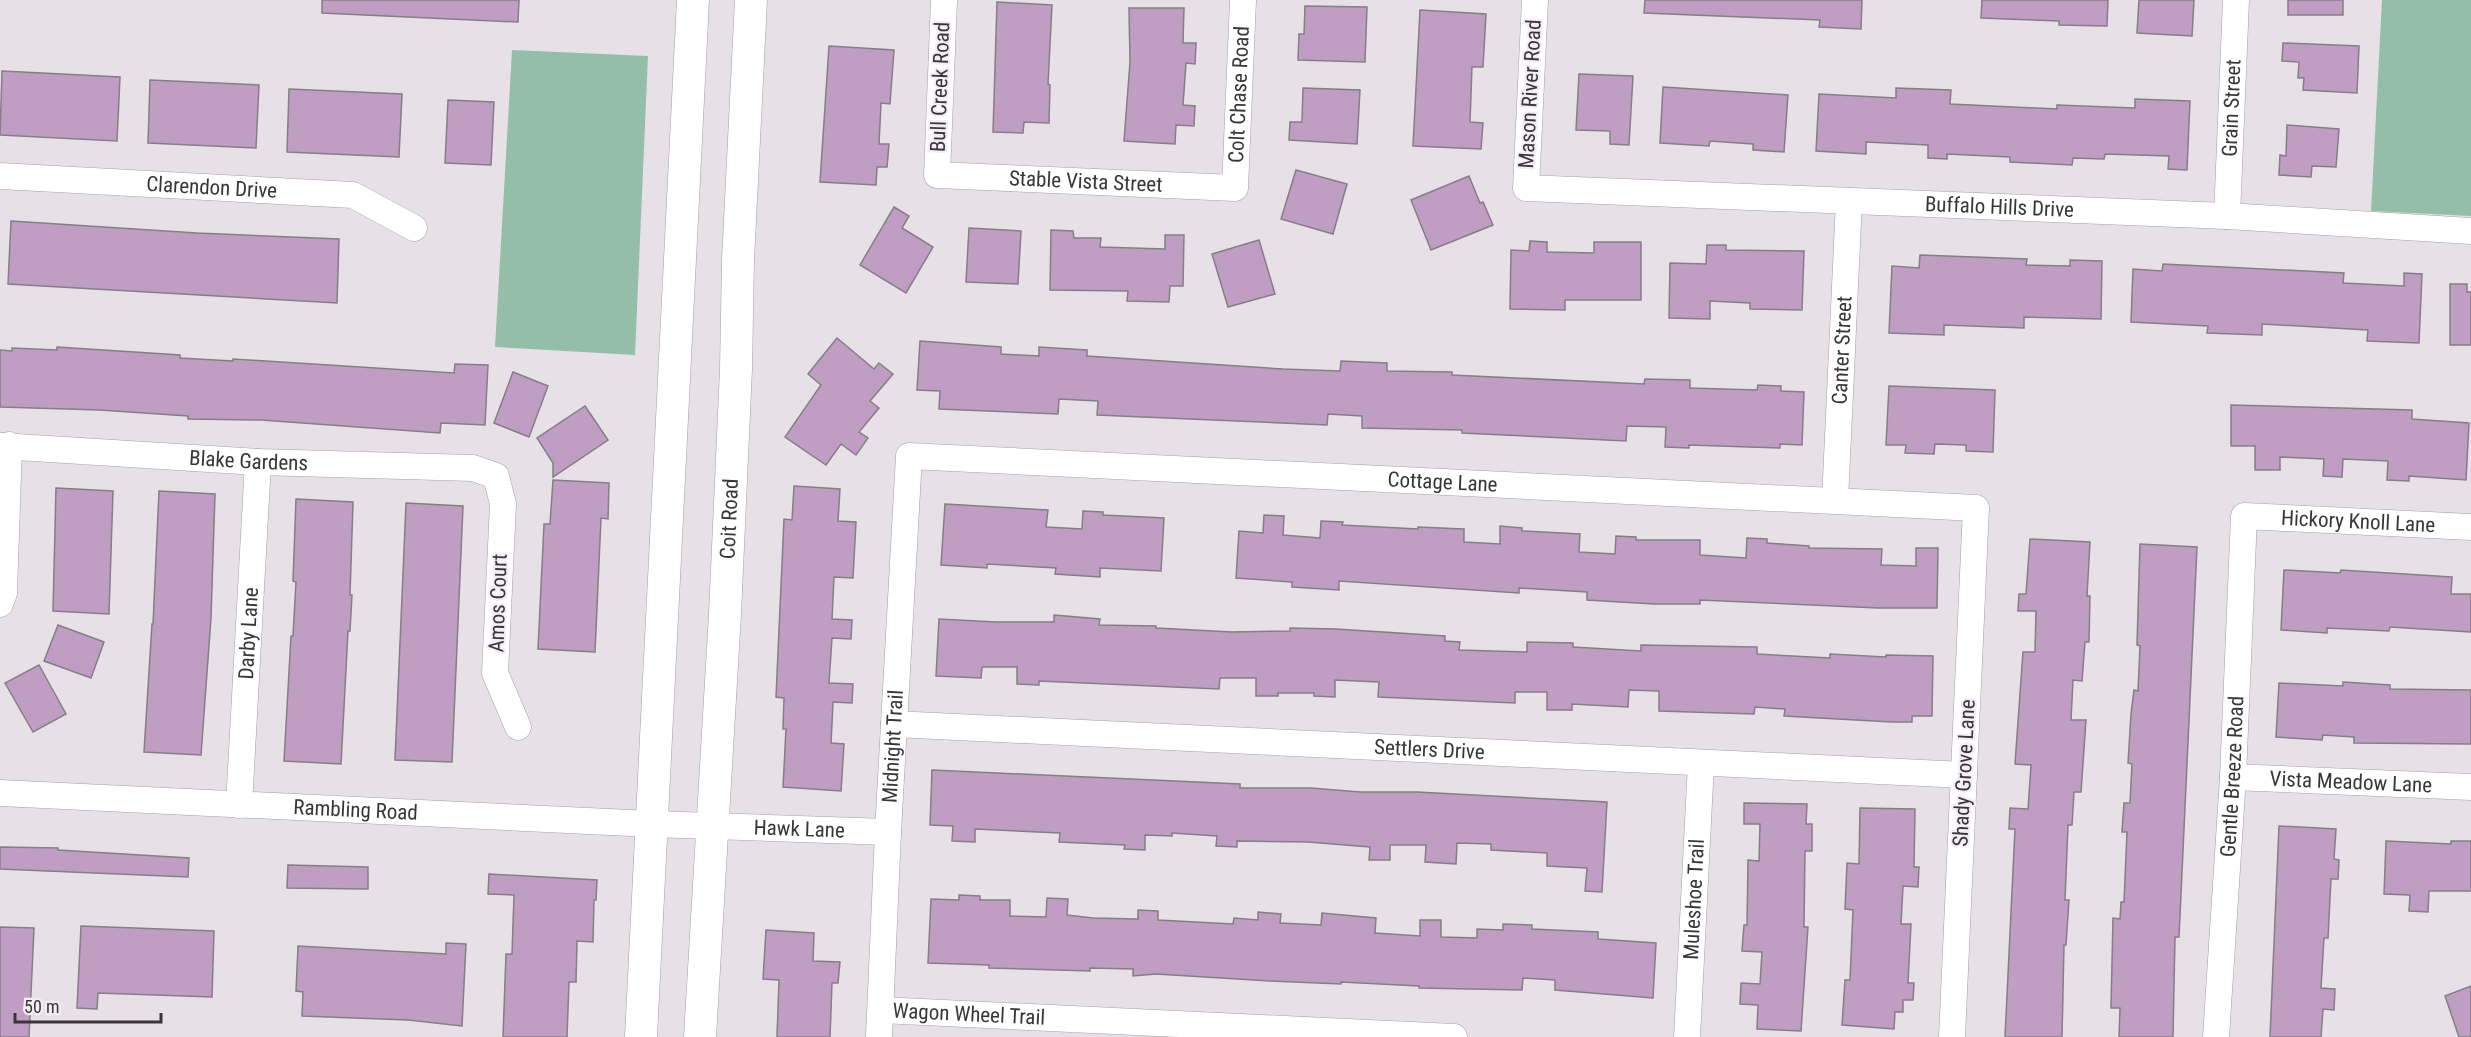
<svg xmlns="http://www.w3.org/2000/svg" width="2471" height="1037" font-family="'Roboto Condensed',sans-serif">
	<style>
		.green { fill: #95bea9 }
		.building { fill: #c09dc3; stroke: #847f84; stroke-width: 1.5 }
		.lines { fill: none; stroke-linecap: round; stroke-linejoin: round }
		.minor-casing { stroke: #a49fa4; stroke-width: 27 }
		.major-casing { stroke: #a49fa4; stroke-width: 33 }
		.minor { stroke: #fff; stroke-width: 26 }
		.major { stroke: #fff; stroke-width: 32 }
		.labels { text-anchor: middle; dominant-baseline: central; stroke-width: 4.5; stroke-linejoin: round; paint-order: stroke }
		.street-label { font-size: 21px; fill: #383638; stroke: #f4eef4 }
	</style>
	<rect width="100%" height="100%" fill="#e7e1e7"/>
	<!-- green -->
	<g class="green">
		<polygon points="2382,0 2471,0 2471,216 2371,211"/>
		<polygon points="512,50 648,56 635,355 495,347"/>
	</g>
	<!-- building -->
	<g class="building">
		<polygon points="322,0 519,0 518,22 322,13"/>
		<polygon points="1645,0 1862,0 1861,29 1819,27 1820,20 1644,13"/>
		<polygon points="1982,0 2108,0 2107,26 2059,25 2059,21 1981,18"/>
		<polygon points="2139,0 2194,0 2192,36 2137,33"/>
		<rect x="2288" y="0" width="55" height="15"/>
		<polygon points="997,2 1052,5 1048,84 1050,85 1049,123 1024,122 1023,133 993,132"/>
		<polygon points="1305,6 1367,7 1365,62 1298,60 1299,34 1304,34"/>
		<polygon points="1129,8 1184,8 1183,43 1196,43 1195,64 1186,63 1183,105 1195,106 1194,126 1176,125 1175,144 1124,141 1130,62"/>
		<polygon points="1420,10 1486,14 1483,67 1472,67 1470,122 1483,123 1481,149 1413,146"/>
		<polygon points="2283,43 2359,46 2357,93 2303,90 2304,78 2298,78 2299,62 2282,61"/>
		<polygon points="829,46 894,50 890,104 881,103 879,144 889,144 887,167 877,167 876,185 820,182"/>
		<polygon points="2,71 120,77 117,141 0,135"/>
		<polygon points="1579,74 1633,76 1629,145 1610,144 1610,131 1576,130"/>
		<polygon points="150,80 259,85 256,148 148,143"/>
		<polygon points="1663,87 1788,95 1784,152 1753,150 1753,144 1710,141 1709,146 1660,143"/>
		<polygon points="1303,88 1360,90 1357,144 1289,140 1290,122 1302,122"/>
		<polygon points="1896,88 1951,90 1950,104 2057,109 2057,105 2135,108 2135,99 2190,101 2187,170 2168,169 2169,156 2105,154 2104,159 2073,158 2072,165 2010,162 2010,157 1947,154 1947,159 1928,158 1928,145 1866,142 1866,154 1816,151 1819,94 1896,98"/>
		<polygon points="289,89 402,94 399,157 287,152"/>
		<polygon points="448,100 494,102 491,165 445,163"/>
		<polygon points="2287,125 2339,129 2336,167 2312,166 2311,177 2279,175 2280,155 2286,156"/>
		<polygon points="1296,170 1347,184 1333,234 1281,219"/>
		<polygon points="1469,176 1480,203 1483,202 1493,225 1431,250 1411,200"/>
		<polygon points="894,207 909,216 902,228 933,247 906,293 860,265"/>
		<polygon points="11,221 197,233 339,239 337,303 8,284"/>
		<polygon points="969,228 1021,231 1018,284 966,282"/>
		<polygon points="1051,230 1073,231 1074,238 1101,238 1100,247 1165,249 1165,235 1184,235 1183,286 1170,286 1169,302 1127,301 1128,291 1050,290"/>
		<polygon points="1259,240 1275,294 1228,307 1212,254"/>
		<polygon points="1530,241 1547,242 1547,252 1594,253 1594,242 1641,242 1641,300 1565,300 1565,310 1510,309 1511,250 1529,251"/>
		<polygon points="1707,245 1726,245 1726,250 1804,251 1802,310 1750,309 1750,303 1710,301 1710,319 1669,318 1670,263 1706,264"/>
		<polygon points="1920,255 2027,259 2026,265 2070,266 2070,260 2102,261 2101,319 2024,317 2024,328 1944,325 1944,335 1889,333 1892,266 1919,268"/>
		<polygon points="2163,264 2344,273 2343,283 2404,286 2404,273 2422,274 2419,343 2367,341 2368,330 2262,324 2262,335 2207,333 2208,326 2131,322 2133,269 2162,271"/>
		<polygon points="2450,284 2467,284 2467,292 2471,292 2471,345 2450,345"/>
		<polygon points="837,338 874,369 879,363 893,374 870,401 879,408 859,432 868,438 856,455 841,444 826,465 785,437 821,385 808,374"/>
		<polygon points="920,341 1001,347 1001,354 1039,356 1039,347 1087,350 1087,356 1283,369 1340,371 1341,361 1387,363 1387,371 1452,372 1452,375 1644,384 1645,379 1690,380 1690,388 1757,390 1758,385 1781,386 1781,391 1804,392 1802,445 1780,444 1780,448 1689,445 1689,448 1665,447 1666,427 1627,426 1626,441 1462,433 1462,430 1362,428 1362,416 1328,414 1327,425 1097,415 1098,401 1059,399 1058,414 939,409 940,391 917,390"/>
		<polygon points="57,347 180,355 180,358 233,361 233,359 454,373 455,364 488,365 485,425 441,423 440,433 261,420 188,419 188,416 100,410 0,407 0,350 12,351 12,348 57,350"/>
		<polygon points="513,372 548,386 529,437 494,423"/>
		<polygon points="1889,386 1995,390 1993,452 1966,451 1966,445 1935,444 1934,454 1905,453 1906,445 1886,445"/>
		<polygon points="2231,405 2412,410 2412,419 2469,423 2466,480 2409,476 2409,481 2387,480 2388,461 2343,459 2342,477 2323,476 2324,459 2280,457 2280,470 2255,470 2255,446 2231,446"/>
		<polygon points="585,406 608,440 553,477 553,463 537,438"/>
		<polygon points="553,480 609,483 608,519 601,518 595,652 538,649 544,524 550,524"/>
		<polygon points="794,486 840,489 838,521 856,522 853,578 834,577 832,619 852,620 851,639 832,638 829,683 853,684 852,703 833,702 831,743 844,744 841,791 783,787 786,729 783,729 784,698 776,697 784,519 792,520"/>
		<polygon points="56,488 113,491 109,614 53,611"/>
		<polygon points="159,491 215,494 211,618 201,755 144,752 152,624 153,624"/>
		<polygon points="296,499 353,502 350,595 352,595 350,631 348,631 341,764 284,761 291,636 293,636 296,582 293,581"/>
		<polygon points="406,503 463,506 452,762 395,760"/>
		<polygon points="945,504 1048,510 1046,527 1082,529 1083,511 1103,512 1103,515 1164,518 1161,571 1100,568 1100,577 1055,574 1056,568 987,564 987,568 941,565"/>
		<polygon points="1264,515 1284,516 1283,535 1320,538 1321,521 1343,522 1342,525 1418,529 1418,527 1464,529 1464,542 1500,544 1500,526 1522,528 1522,531 1580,534 1579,552 1615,554 1616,536 1636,537 1636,540 1700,540 1700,555 1746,558 1747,538 1767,539 1767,543 1809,546 1809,548 1882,549 1881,565 1916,566 1916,548 1938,548 1937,608 1878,608 1700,600 1700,604 1654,604 1587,600 1587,592 1519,588 1519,593 1339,581 1339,590 1292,587 1292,582 1236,578 1239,531 1263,533"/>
		<polygon points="2030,539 2090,542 2087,596 2090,596 2089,642 2085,642 2082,681 2073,680 2071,720 2086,720 2081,792 2074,792 2072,825 2068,825 2065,900 2069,900 2066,945 2064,945 2062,1037 2005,1037 2015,829 2009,829 2010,808 2028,809 2031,765 2015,764 2023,652 2035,652 2036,611 2018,611 2019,594 2026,594"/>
		<polygon points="2140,544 2197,547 2179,937 2175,937 2173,1037 2119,1037 2120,1008 2111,1008 2113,918 2120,919 2121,902 2124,902 2127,832 2122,832 2124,803 2130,803 2132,764 2128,763 2131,714 2134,690 2138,691 2140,646 2137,645"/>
		<polygon points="2284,570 2340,573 2341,570 2452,577 2451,594 2471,594 2471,632 2390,627 2389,631 2327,628 2327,633 2281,630"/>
		<polygon points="1054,615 1100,619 1099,625 1156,626 1156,628 1232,632 1290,631 1290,628 1336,629 1445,636 1445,641 1460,642 1459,650 1527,652 1527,642 1573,643 1573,647 1641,651 1641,645 1757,647 1757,654 1830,658 1830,654 1886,657 1886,655 1933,656 1932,716 1912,716 1912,722 1892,722 1784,716 1785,709 1755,707 1754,714 1659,711 1659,691 1629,690 1628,707 1572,704 1572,710 1547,710 1547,692 1515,692 1515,703 1378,697 1379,682 1335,680 1335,697 1314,696 1314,693 1278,693 1278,696 1256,696 1256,678 1220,678 1219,689 1039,681 1039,685 1017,684 1017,667 982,667 981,678 936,676 939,619 996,622 1054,622"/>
		<polygon points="58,625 104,642 91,678 44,661"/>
		<polygon points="39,665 66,714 33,732 5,683"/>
		<polygon points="2343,682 2390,685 2390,689 2471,690 2471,744 2354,743 2354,737 2323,735 2322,740 2276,737 2279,683 2343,686"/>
		<polygon points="932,770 1240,784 1240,788 1311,788 1360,792 1417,792 1607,802 1602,892 1585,891 1587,868 1547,866 1547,853 1491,850 1491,844 1457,843 1456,864 1425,862 1426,845 1390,845 1390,860 1369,860 1370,847 1308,842 1237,841 1237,847 1216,846 1217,836 1172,833 1172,836 1145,835 1145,850 1124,849 1125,845 1059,842 1060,833 975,829 975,842 952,841 953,826 930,825"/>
		<polygon points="1744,803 1807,804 1806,824 1812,824 1812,851 1805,851 1804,927 1808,927 1801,1031 1757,1029 1758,1005 1740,1004 1741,983 1760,984 1762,952 1742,951 1744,925 1747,925 1748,860 1759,861 1760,824 1744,824"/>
		<polygon points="1860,808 1915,809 1914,867 1919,867 1918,887 1903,886 1901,924 1911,924 1908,983 1914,983 1913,1000 1903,1000 1903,1012 1895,1012 1894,1029 1842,1025 1845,980 1850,980 1853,910 1845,909 1847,863 1859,864"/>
		<polygon points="2279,826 2336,829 2334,859 2339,860 2338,879 2331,879 2328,938 2324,938 2321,988 2335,989 2334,1010 2323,1009 2321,1037 2270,1037"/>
		<polygon points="2386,841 2451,844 2451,841 2471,841 2471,891 2429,891 2428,912 2409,911 2410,895 2384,894"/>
		<polygon points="0,847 58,848 58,850 189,858 188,877 0,869"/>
		<polygon points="288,865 368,867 368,889 287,888"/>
		<polygon points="489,874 597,880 596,900 594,900 593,942 577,941 576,982 569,982 567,1037 503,1037 506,954 512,954 514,895 488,894"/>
		<polygon points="959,895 980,896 980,900 1010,900 1010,916 1046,917 1047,898 1068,899 1067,915 1093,918 1138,919 1138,910 1158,911 1158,920 1233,924 1234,918 1258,920 1258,912 1281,914 1280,923 1321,925 1322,913 1376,918 1375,933 1420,936 1420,920 1441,920 1441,937 1477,938 1477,929 1503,930 1503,924 1532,925 1532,929 1598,932 1598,939 1656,943 1653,998 1555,990 1555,980 1523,978 1522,990 1419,988 1419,986 1341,982 1341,984 1270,981 1156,974 1133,976 1133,969 1090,968 1090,971 989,968 989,965 928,963 931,899 959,900"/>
		<polygon points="81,926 214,931 212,997 98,993 97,1009 77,1008"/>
		<polygon points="0,927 34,928 29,1037 0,1037"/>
		<polygon points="766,930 814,933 813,961 840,962 838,983 832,983 830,1037 777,1037 779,980 763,979"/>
		<polygon points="446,943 466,944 462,1026 408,1020 302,1016 303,992 296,991 298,946 446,954"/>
		<polygon points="2471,986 2471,1037 2459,1037 2445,996"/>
	</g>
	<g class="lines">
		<defs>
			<g id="minor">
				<path id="s1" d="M944,0L937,175L1235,188L1243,0"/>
				<path id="s2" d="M1535,0L1526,188L2227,216L2471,231"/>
				<path id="s3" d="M0,176L353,195L414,228"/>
				<path id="s4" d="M2227,216L2236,0"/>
				<path id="s5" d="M0,446L258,462L473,468L496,476L503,504L495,673L518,727"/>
				<path id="s6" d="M1835,500L1849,201"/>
				<polyline points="0,604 4,593 9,445"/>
				<path id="s7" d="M894,724L1964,775"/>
				<path id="s8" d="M2233,777L2471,787"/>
				<path id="s9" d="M0,793L652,824L888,832"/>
				<path id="s10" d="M239,805L258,462"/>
				<path id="s11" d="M881,1010L1454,1037"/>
				<path id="s12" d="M879,1037L888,832L909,456L1976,508L1952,1037"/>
				<path id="s13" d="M1687,1037L1701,763"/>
				<path id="s14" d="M2216,1037L2233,777L2244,516L2471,527"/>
			</g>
			<g id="major">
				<polyline points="641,1037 693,0"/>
				<path id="s15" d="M700,1037L725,614L736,369L738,260L751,0"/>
			</g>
		</defs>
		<!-- minor casing -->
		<use href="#minor" class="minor-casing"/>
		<!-- major casing -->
		<use href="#major" class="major-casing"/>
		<!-- minor -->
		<use href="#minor" class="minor"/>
		<!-- major -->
		<use href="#major" class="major"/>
	</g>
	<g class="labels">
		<!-- street labels -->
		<g class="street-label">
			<text transform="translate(940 87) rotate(-88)">Bull Creek Road</text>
			<text stroke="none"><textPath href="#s1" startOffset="567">Colt Chase Road</textPath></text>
			<text transform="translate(1530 94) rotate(-87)">Mason River Road</text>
			<text stroke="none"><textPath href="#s4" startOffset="108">Grain Street</textPath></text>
			<text stroke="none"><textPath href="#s1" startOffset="324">Stable Vista Street</textPath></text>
			<text stroke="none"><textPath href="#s3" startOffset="212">Clarendon Drive</textPath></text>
			<text stroke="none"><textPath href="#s2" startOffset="662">Buffalo Hills Drive</textPath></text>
			<text stroke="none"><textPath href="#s6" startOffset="150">Canter Street</textPath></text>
			<text stroke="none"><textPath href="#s5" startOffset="249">Blake Gardens</textPath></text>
			<text stroke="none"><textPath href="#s12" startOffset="1116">Cottage Lane</textPath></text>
			<text stroke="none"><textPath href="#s15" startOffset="519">Coit Road</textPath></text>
			<text stroke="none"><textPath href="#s14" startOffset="636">Hickory Knoll Lane</textPath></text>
			<text transform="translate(498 603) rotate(-88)">Amos Court</text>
			<text stroke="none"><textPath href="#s10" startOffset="172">Darby Lane</textPath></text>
			<text stroke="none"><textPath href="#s12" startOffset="291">Midnight Trail</textPath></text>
			<text stroke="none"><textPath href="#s7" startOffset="536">Settlers Drive</textPath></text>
			<text transform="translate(1964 773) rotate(-87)">Shady Grove Lane</text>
			<text stroke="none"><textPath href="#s14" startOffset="261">Gentle Breeze Road</textPath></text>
			<text stroke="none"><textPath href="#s8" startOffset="118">Vista Meadow Lane</textPath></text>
			<text stroke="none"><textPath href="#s9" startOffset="356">Rambling Road</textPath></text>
			<text stroke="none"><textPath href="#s9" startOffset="800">Hawk Lane</textPath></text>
			<text stroke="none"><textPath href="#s13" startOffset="138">Muleshoe Trail</textPath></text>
			<text stroke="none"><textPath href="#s11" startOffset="88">Wagon Wheel Trail</textPath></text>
		</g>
	</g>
	<!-- scale -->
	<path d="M15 1013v9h146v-9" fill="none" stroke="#383638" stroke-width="3"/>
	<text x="24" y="1013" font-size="18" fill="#383638" stroke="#f4eef4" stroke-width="4.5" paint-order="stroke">50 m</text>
</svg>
